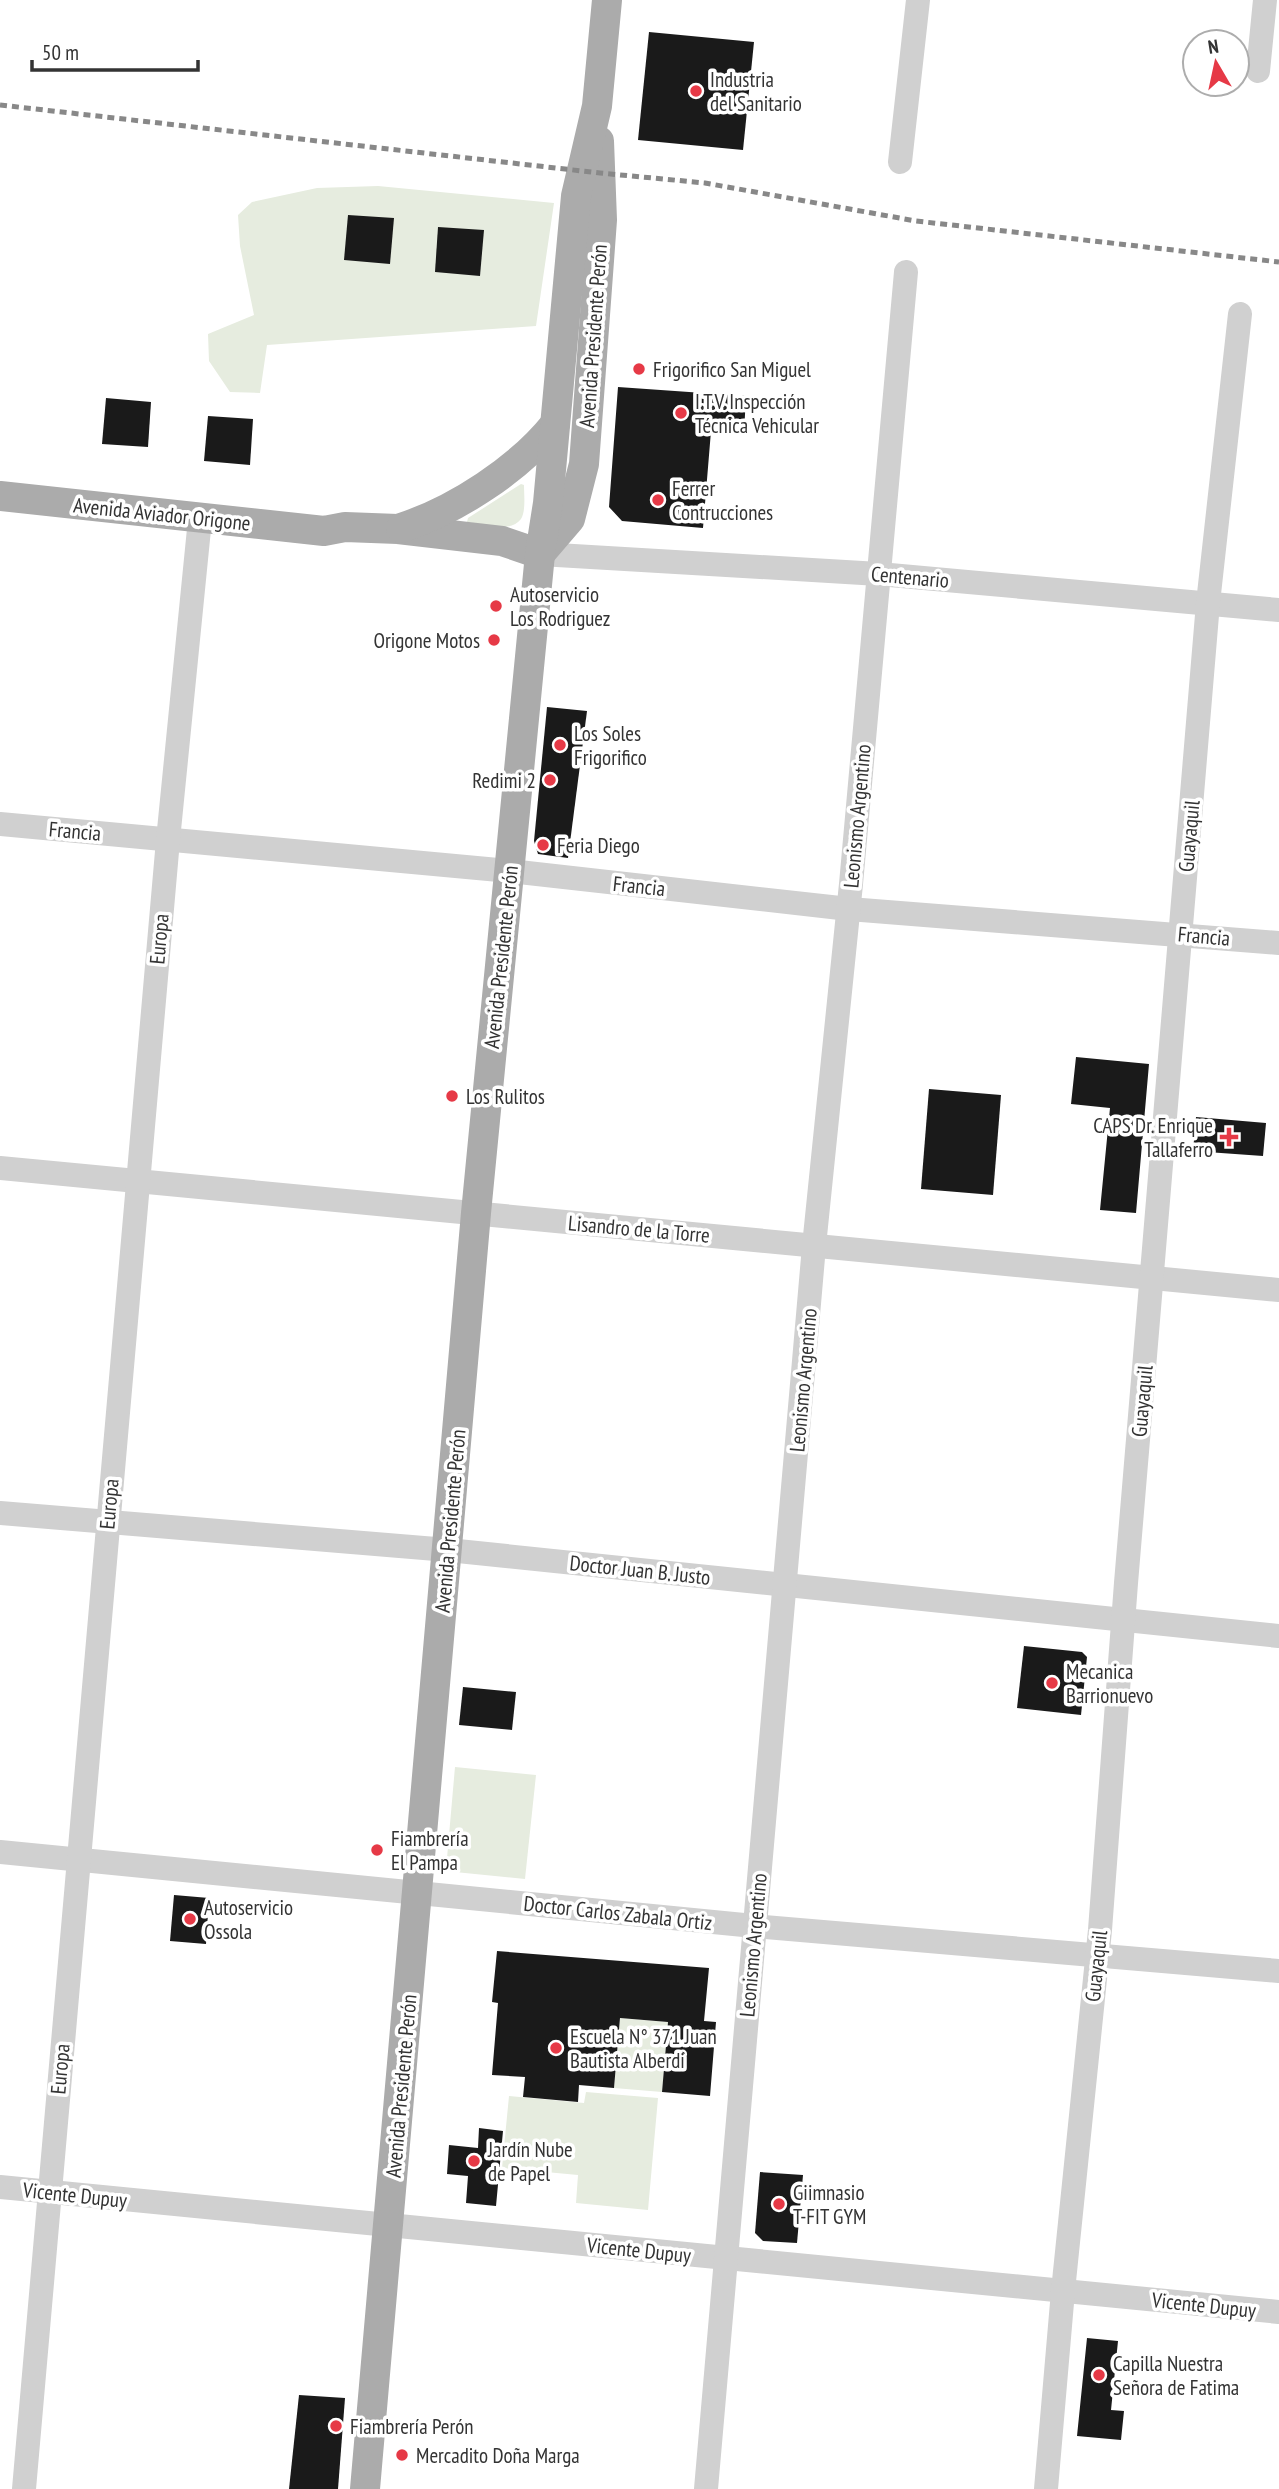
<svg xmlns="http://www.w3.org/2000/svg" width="1279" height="2489" font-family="'PT Sans Narrow',sans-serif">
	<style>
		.green { fill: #e6ecdf }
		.building { fill: #1a1a1a }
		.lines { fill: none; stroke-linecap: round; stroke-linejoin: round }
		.minor { stroke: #d0d0d0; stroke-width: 24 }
		.major { stroke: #ababab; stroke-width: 30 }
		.rail { stroke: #888; stroke-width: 5; stroke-dasharray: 7 5; stroke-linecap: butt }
		.poi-dot { fill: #e63946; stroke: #fff; stroke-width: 2.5 }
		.labels { text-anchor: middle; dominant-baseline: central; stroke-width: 7; stroke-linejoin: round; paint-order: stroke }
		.poi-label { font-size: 21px; fill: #333; stroke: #fff; text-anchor: start }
		.street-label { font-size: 21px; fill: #333; stroke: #fff }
	</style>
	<rect width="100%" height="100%" fill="#fff"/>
	<!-- green -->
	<g class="green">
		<polygon points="378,186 554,203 536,326 267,345 260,393 230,392 209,361 208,334 254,315 240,246 238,215 252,202 317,188"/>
		<path d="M521,484L524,485C524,494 526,511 521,519C510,534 482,524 467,522L468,518Z"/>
		<polygon points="455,1767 536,1775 525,1879 455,1872 447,1858"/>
		<polygon points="620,2018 668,2022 662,2092 614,2088"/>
		<polygon points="586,2092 658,2098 648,2210 576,2203 578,2175 502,2168 509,2096 584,2103"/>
	</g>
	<!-- building -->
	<g class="building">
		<polygon points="649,32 754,42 743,150 638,140"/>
		<polygon points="348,215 394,218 390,264 344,260"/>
		<polygon points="438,227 484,230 480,276 435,272"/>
		<polygon points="618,387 746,396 744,433 711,431 703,528 622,521 609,507"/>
		<polygon points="106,398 151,402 148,447 102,444"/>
		<polygon points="208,416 253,419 250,465 204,461"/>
		<polygon points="547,707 587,711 568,858 538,854 534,841"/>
		<polygon points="1076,1057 1149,1064 1136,1213 1100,1210 1110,1108 1071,1104"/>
		<polygon points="929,1089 1001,1095 993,1195 921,1189"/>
		<polygon points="1196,1117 1266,1123 1263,1156 1193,1151"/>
		<polygon points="1024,1646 1082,1652 1087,1657 1081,1715 1017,1708"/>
		<polygon points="463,1687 516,1692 512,1730 459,1725"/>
		<polygon points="174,1895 209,1898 206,1944 170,1941"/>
		<polygon points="497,1951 709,1968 704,2021 716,2022 710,2096 662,2092 668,2022 620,2018 614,2088 579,2085 578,2102 523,2097 525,2077 492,2075 498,2003 492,2002"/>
		<polygon points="479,2128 503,2131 496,2206 466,2203 468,2176 447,2174 449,2145 478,2148"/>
		<polygon points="760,2172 803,2175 797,2243 763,2241 755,2233"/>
		<polygon points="1087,2338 1118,2341 1111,2410 1124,2411 1121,2440 1077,2436"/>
		<polygon points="299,2395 345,2398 338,2489 289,2489"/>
	</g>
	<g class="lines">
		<!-- minor -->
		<g class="minor">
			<polyline points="1258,71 1265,0"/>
			<polyline points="900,162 918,0"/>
			<polyline points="540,554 879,574 1279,610"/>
			<polyline points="0,824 510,871 849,909 1279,943"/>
			<polyline points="0,1168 1279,1290"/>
			<polyline points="0,1513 448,1550 1279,1636"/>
			<polyline points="0,1852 754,1926 1279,1971"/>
			<polyline points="0,2187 1279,2312"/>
			<polyline points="24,2489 168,840 200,519"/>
			<polyline points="706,2489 814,1246 851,884 906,272"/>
			<polyline points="1046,2489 1063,2291 1100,1930 1126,1583 1208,603 1240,314"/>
		</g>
		<!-- major -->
		<g class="major">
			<polyline points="0,496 324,531 345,527 398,529 502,541 540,554"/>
			<path d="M401,528C456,510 519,469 555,424"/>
			<polyline points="540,554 570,519 584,464 602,220 599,141"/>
			<polyline points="365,2489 476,1213 540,554 548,503 576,196 597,106 607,0"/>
		</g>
		<!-- rail -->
		<polyline class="rail" points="0,105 600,173 705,183 916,221 1279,262"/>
	</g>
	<!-- markers -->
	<g class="poi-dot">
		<circle cx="696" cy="91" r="7"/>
		<circle cx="639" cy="369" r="7"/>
		<circle cx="681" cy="413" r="7"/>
		<circle cx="658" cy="500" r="7"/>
		<circle cx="496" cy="606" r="7"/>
		<circle cx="494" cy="640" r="7"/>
		<circle cx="560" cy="745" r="7"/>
		<circle cx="550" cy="780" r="7"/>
		<circle cx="543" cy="845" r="7"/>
		<circle cx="452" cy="1096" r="7"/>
		<path d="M1225.5 1126.5h7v7h7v7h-7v7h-7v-7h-7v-7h7z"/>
		<circle cx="1052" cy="1683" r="7"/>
		<circle cx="377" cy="1850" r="7"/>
		<circle cx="190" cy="1919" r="7"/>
		<circle cx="556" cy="2048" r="7"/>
		<circle cx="474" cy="2161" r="7"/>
		<circle cx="779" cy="2204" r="7"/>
		<circle cx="1099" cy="2375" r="7"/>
		<circle cx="336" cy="2426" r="7"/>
		<circle cx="402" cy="2455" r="7"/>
	</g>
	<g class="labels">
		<!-- poi labels -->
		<g class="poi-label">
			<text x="710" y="79">Industria<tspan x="710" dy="24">del Sanitario</tspan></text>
			<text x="653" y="369">Frigorifico San Miguel</text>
			<text x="695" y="401">I.T.V. Inspección<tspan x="695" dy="24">Técnica Vehicular</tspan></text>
			<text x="672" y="488">Ferrer<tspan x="672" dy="24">Contrucciones</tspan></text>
			<text x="510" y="594">Autoservicio<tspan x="510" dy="24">Los Rodriguez</tspan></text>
			<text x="480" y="640" text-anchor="end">Origone Motos</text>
			<text x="574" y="733">Los Soles<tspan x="574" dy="24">Frigorifico</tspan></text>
			<text x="536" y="780" text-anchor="end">Redimi 2</text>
			<text x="557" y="845">Feria Diego</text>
			<text x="466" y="1096">Los Rulitos</text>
			<text x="1213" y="1125" text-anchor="end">CAPS Dr. Enrique<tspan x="1213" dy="24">Tallaferro</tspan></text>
			<text x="1066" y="1671">Mecanica<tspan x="1066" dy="24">Barrionuevo</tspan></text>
			<text x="391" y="1838">Fiambrería<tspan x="391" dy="24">El Pampa</tspan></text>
			<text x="204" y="1907">Autoservicio<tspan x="204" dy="24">Ossola</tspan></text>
			<text x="570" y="2036">Escuela N° 371 Juan<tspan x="570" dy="24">Bautista Alberdi</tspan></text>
			<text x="488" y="2149">Jardín Nube<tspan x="488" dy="24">de Papel</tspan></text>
			<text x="793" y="2192">Giimnasio<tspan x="793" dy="24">T-FIT GYM</tspan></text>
			<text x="1113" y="2363">Capilla Nuestra<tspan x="1113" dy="24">Señora de Fatima</tspan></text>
			<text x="350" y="2426">Fiambrería Perón</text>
			<text x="416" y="2455">Mercadito Doña Marga</text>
		</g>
		<!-- street labels -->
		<g class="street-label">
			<text transform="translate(593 336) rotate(-86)">Avenida Presidente Perón</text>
			<text transform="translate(162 514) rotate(6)">Avenida Aviador Origone</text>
			<text transform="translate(910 577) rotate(5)">Centenario</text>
			<text transform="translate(857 816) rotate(-85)">Leonismo Argentino</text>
			<text transform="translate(75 831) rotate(5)">Francia</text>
			<text transform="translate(1189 836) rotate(-85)">Guayaquil</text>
			<text transform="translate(639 886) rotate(6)">Francia</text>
			<text transform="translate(1204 936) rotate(5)">Francia</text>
			<text transform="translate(159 939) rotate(-85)">Europa</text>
			<text transform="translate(501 957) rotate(-84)">Avenida Presidente Perón</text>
			<text transform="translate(639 1229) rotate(5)">Lisandro de la Torre</text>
			<text transform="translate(803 1380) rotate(-85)">Leonismo Argentino</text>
			<text transform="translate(1142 1401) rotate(-85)">Guayaquil</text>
			<text transform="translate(109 1504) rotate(-85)">Europa</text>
			<text transform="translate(450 1521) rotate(-85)">Avenida Presidente Perón</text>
			<text transform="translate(640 1570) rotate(6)">Doctor Juan B. Justo</text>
			<text transform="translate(618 1913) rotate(6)">Doctor Carlos Zabala Ortiz</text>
			<text transform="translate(753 1945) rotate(-85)">Leonismo Argentino</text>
			<text transform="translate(1096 1966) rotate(-84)">Guayaquil</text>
			<text transform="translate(60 2069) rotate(-85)">Europa</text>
			<text transform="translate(401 2086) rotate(-85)">Avenida Presidente Perón</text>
			<text transform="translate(75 2195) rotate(6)">Vicente Dupuy</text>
			<text transform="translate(639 2250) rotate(6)">Vicente Dupuy</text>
			<text transform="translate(1204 2305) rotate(6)">Vicente Dupuy</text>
		</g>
	</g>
	<!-- north arrow -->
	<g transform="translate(1216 63) rotate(351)"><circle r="33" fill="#ffffff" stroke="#adadad" stroke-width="2"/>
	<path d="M0-5L12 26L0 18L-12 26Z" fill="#e63946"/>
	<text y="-10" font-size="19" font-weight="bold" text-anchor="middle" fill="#333333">N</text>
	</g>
	<!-- scale -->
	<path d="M32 60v10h166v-10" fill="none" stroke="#333333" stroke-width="3.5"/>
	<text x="42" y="60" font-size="21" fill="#333333" stroke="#ffffff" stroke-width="5" paint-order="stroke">50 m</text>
</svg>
